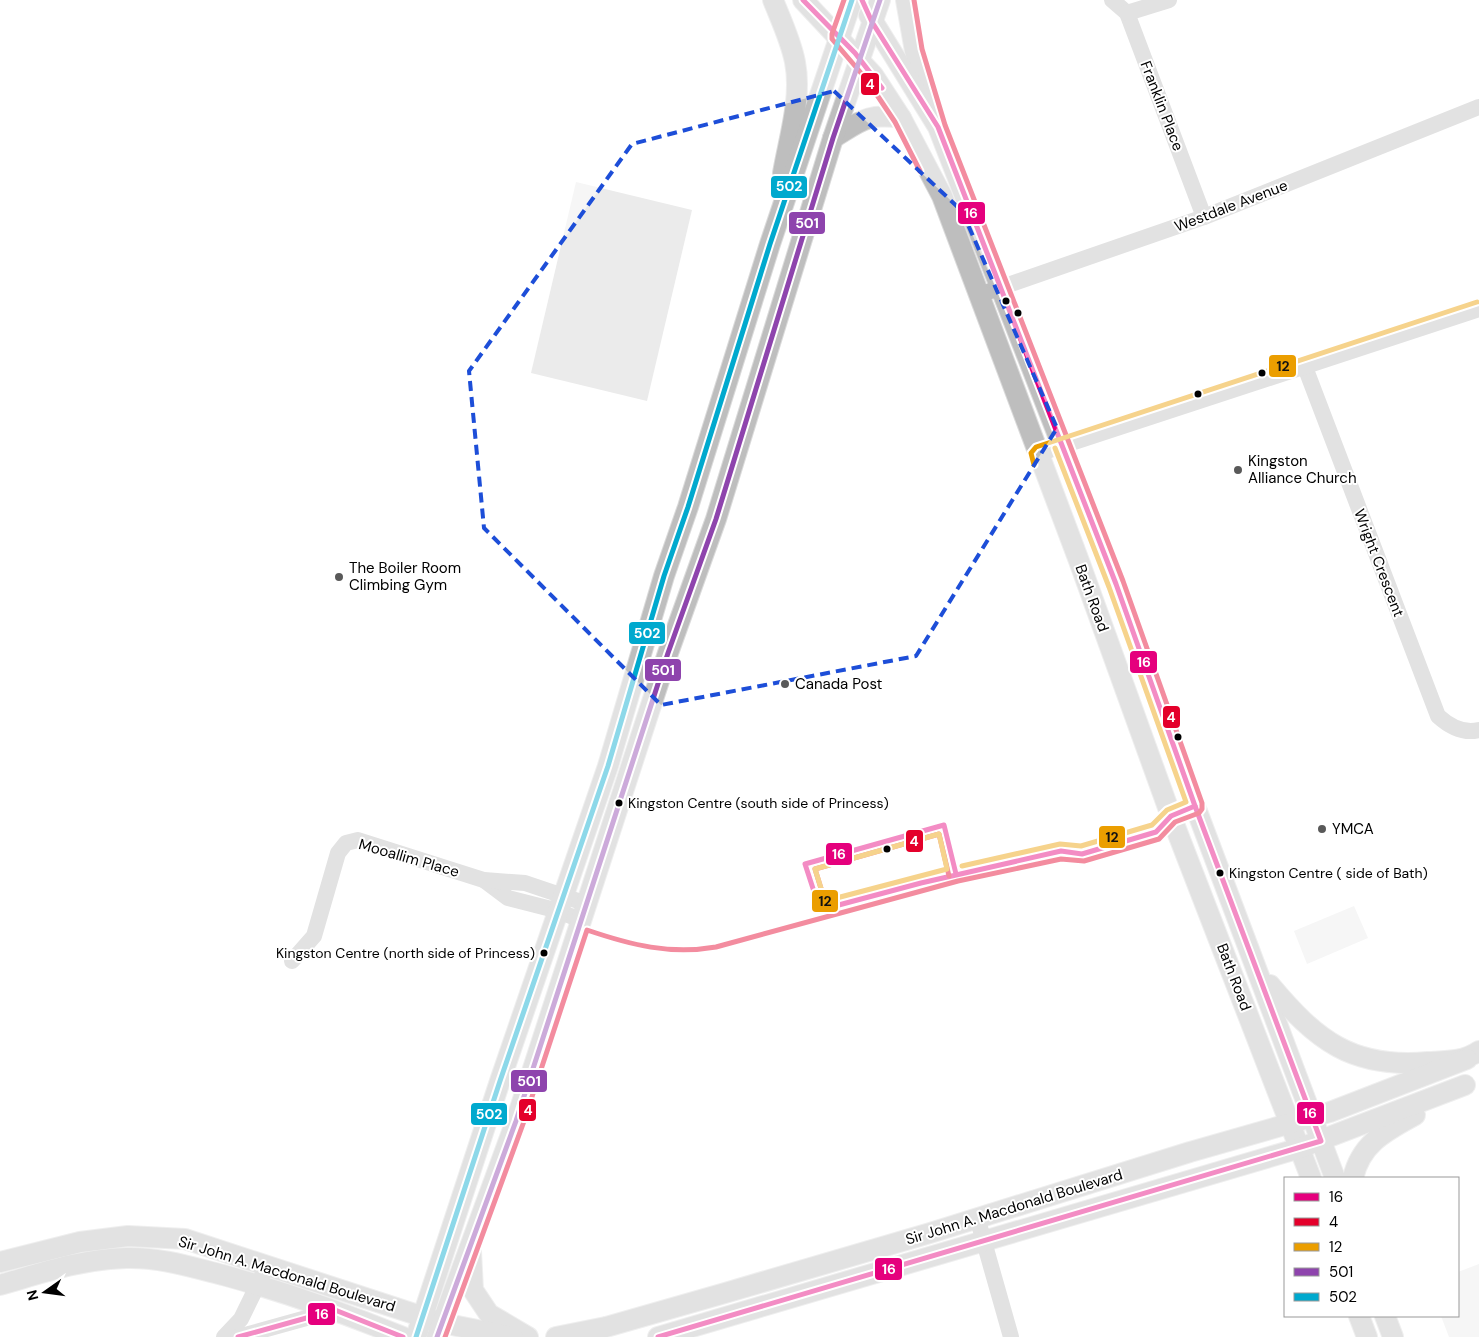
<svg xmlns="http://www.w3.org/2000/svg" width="1479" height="1337" font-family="'DM Sans',sans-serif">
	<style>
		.pitch { fill: #ebebeb }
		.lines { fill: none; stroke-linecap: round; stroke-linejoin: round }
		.major-casing { stroke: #dbdbdb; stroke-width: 22 }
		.minor { stroke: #bebebe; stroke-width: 16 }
		.major { stroke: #bebebe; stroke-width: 20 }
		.bus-1-casing { stroke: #fff; stroke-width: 9 }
		.bus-2-casing { stroke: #fff; stroke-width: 9 }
		.bus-3-casing { stroke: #fff; stroke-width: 9 }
		.bus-4-casing { stroke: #fff; stroke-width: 9 }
		.bus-5-casing { stroke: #fff; stroke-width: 9 }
		.bus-1 { stroke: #e5007d; stroke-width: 5 }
		.bus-2 { stroke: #e4002b; stroke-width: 5 }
		.bus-3 { stroke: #eb9e00; stroke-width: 5 }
		.bus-4 { stroke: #8e44ad; stroke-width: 5 }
		.bus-5 { stroke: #00a9ce; stroke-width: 5 }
		.marked { fill: none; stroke: #1d4ed8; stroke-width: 4; stroke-dasharray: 10 6; stroke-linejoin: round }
		.bus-dot { fill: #000; stroke: #fff; stroke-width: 2 }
		.poi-dot { fill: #595959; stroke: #fff; stroke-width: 2 }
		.labels { text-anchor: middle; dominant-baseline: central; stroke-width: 4; stroke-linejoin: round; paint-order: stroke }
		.bus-label { font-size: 14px; fill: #000; stroke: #fff; text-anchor: start }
		.street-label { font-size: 15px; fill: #000; stroke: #fff }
		.poi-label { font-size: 15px; fill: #000; stroke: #fff; text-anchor: start }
		.line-badge { stroke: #fff; stroke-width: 2 }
		.badge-label { font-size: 14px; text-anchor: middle; font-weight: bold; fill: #fff }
		.pale-badge-label { font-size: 14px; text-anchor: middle; font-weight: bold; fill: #111 }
	</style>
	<rect width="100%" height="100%" fill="#fff"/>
	<!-- pitch -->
	<g class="pitch">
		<polygon points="576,182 692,210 647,401 531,373"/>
		<polygon points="1354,906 1368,938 1307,964 1294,931"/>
		<polygon points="1479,1264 1479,1337 1449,1337 1441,1316 1458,1316 1458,1272"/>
	</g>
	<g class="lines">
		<defs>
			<g id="major">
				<path d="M773,0C781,20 791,41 795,62C802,98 789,138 783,173"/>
				<polyline points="803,0 873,75 901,118 942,196 1079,561 1171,816 1311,1178"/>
				<polyline points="906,0 915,51 930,101"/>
				<polyline points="869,15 938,127 1116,584 1195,806 1335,1178"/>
				<path d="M833,138C861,121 867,113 901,118"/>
				<path d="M1270,985C1316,1040 1352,1069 1428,1062C1447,1061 1463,1062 1479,1051"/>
				<path d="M1353,1178C1361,1143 1386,1131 1415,1115"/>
				<polyline points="471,1251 473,1290 489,1314 528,1337"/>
				<polyline points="0,1262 80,1242 128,1236 185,1239 442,1323 513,1337"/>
				<path d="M0,1285C42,1273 82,1259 126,1258C160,1257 191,1267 223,1275C285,1292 344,1313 403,1337"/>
				<polyline points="1359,1316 1367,1337"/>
				<polyline points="1385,1316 1393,1337"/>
				<polyline points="416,1337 500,1081 608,766 664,576 688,507 770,244 852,0"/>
				<polyline points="437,1337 516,1121 668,653 716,519 833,138 880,0"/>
				<polyline points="556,1337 606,1327 725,1293 930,1233 1190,1152 1330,1112 1467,1059"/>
				<polyline points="658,1337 1300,1148 1465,1085"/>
			</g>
		</defs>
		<!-- major casing -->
		<use href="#major" class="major-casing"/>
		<!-- minor -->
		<g class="minor">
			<polyline points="1112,0 1127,13 1204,217"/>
			<polyline points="1127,13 1169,0"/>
			<polyline points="979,295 1204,217 1479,107"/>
			<path d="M1305,367L1438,716C1449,726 1463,734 1479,730"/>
			<polyline points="1038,454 1479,309"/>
			<polyline points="484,880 508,898 559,911 582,921"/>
			<polyline points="292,961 314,936 338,853 346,843 358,840 484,880 525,883 587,904"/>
			<polyline points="977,1217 1011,1337"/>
			<polyline points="224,1337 241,1319 263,1274"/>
			<polyline points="238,1337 335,1310"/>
		</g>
		<!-- major -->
		<use href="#major" class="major"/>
		<defs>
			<g id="bus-1">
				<polyline points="803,0 855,53 882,88"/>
				<polyline points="956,874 944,825 805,864 820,910 921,883 1061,851 1082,854 1156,832 1171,816 1195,806"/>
				<polyline points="238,1337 335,1310 403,1337"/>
				<polyline points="658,1337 1321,1141 1195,806 1116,584 938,127 872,22 862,0"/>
			</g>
			<g id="bus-2">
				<polyline points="844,0 832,34 832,39 867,80 895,122 920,171"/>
				<polyline points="827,908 815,869 939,834 949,876"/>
				<path d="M445,1337L523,1124L587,930C631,945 670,955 716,947L958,881L1061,859L1084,861L1159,839L1175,822L1199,813L1202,809V803L1123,581L945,125L922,49L914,0"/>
			</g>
			<g id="bus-3">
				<polyline points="1034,465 1031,453 1036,447 1477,302"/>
				<polygon points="939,834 947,869 825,901 815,869"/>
				<polyline points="962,866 1060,844 1081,846 1152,825 1167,810 1186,802 1109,587 1055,448"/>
			</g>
			<polyline id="bus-4" points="437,1337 516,1121 668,653 716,519 833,138 880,0"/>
			<polyline id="bus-5" points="416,1337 500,1081 608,766 664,576 688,507 770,244 852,0"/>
		</defs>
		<!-- bus-1 casing -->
		<use href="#bus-1" class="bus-1-casing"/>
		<!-- bus-2 casing -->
		<use href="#bus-2" class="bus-2-casing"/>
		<!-- bus-3 casing -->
		<use href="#bus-3" class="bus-3-casing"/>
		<!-- bus-4 casing -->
		<use href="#bus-4" class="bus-4-casing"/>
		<!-- bus-5 casing -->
		<use href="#bus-5" class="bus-5-casing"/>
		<!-- bus-1 -->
		<use href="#bus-1" class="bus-1"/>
		<!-- bus-2 -->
		<use href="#bus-2" class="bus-2"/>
		<!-- bus-3 -->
		<use href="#bus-3" class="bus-3"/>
		<!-- bus-4 -->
		<use href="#bus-4" class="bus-4"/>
		<!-- bus-5 -->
		<use href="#bus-5" class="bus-5"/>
	</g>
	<!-- marked area -->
	<path d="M0 0H1479V1337H0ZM834,91L962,211L1057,428L916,656L661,705L484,528L469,371L632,144Z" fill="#fff" fill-opacity=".55" fill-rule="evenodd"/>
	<path class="marked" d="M834,91L962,211L1057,428L916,656L661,705L484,528L469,371L632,144Z"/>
	<!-- markers -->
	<g class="bus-dot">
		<circle cx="1006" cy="301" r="4.5"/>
		<circle cx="1018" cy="313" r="4.5"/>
		<circle cx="1262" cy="373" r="4.5"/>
		<circle cx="1198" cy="394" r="4.5"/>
		<circle cx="1178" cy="737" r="4.5"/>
		<circle cx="619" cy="803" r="4.5"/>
		<circle cx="887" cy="849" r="4.5"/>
		<circle cx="1220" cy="873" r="4.5"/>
		<circle cx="544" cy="953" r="4.5"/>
	</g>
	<g class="poi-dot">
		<circle cx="1238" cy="470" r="5"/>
		<circle cx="339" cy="577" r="5"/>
		<circle cx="785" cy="684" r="5"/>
		<circle cx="1322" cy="829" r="5"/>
	</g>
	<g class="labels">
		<!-- bus labels -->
		<g class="bus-label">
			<text x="628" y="803">Kingston Centre (south side of Princess)</text>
			<text x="1229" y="873">Kingston Centre ( side of Bath)</text>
			<text x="535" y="953" text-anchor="end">Kingston Centre (north side of Princess)</text>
		</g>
		<!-- street labels -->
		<g class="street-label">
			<text transform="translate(1162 106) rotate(69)">Franklin Place</text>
			<text transform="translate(1231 206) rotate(-21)">Westdale Avenue</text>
			<text transform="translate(1379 563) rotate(69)">Wright Crescent</text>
			<text transform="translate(1092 598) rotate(70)">Bath Road</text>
			<text transform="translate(409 858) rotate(16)">Mooallim Place</text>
			<text transform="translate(1234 977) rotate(69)">Bath Road</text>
			<text transform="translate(1014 1207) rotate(-17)">Sir John A. Macdonald Boulevard</text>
			<text transform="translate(287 1274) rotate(17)">Sir John A. Macdonald Boulevard</text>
		</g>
		<!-- poi labels -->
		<g class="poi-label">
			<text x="1248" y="461">Kingston<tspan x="1248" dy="17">Alliance Church</tspan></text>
			<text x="349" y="568">The Boiler Room<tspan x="349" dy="17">Climbing Gym</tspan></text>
			<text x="795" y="684">Canada Post</text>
			<text x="1332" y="829">YMCA</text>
		</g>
	</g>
	<g class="line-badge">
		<rect x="860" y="72" width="20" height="24" rx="5" fill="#e4002b"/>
		<rect x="770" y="175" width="38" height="24" rx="5" fill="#00a9ce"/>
		<rect x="957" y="201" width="29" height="24" rx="5" fill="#e5007d"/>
		<rect x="788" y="211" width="38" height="24" rx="5" fill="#8e44ad"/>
		<rect x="1268" y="354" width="29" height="24" rx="5" fill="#eb9e00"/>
		<rect x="628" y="621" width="38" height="24" rx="5" fill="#00a9ce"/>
		<rect x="1129" y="650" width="29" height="24" rx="5" fill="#e5007d"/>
		<rect x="644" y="658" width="38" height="24" rx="5" fill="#8e44ad"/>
		<rect x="1162" y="705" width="19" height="24" rx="5" fill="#e4002b"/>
		<rect x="1098" y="825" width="28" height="24" rx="5" fill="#eb9e00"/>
		<rect x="905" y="829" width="19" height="24" rx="5" fill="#e4002b"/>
		<rect x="825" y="842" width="28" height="24" rx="5" fill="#e5007d"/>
		<rect x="811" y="889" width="28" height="24" rx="5" fill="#eb9e00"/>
		<rect x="510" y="1069" width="38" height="24" rx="5" fill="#8e44ad"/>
		<rect x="518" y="1098" width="19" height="24" rx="5" fill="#e4002b"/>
		<rect x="1296" y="1101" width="29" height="24" rx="5" fill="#e5007d"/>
		<rect x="470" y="1102" width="38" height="24" rx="5" fill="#00a9ce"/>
		<rect x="874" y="1257" width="29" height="24" rx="5" fill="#e5007d"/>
		<rect x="307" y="1302" width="29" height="24" rx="5" fill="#e5007d"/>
	</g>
	<g class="badge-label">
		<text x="870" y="89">4</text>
		<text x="789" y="191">502</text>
		<text x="971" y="218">16</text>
		<text x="807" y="228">501</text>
		<text x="647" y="638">502</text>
		<text x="1144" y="667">16</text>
		<text x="663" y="675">501</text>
		<text x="1171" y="722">4</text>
		<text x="914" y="846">4</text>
		<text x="839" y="859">16</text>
		<text x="529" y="1086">501</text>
		<text x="528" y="1115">4</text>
		<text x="1310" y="1118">16</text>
		<text x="489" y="1119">502</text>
		<text x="889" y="1274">16</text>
		<text x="322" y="1319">16</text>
	</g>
	<g class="pale-badge-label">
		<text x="1283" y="371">12</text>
		<text x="1112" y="842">12</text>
		<text x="825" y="906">12</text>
	</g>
	<!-- legend -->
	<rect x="1284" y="1177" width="175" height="140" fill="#ffffff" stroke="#999999"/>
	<rect x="1294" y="1193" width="25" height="8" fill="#e5007d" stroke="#999999"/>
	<text x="1329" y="1202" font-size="15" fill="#000000">16</text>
	<rect x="1294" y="1218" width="25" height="8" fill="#e4002b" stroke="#999999"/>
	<text x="1329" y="1227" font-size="15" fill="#000000">4</text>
	<rect x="1294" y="1243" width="25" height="8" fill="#eb9e00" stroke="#999999"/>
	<text x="1329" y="1252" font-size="15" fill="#000000">12</text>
	<rect x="1294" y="1268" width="25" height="8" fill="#8e44ad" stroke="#999999"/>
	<text x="1329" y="1277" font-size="15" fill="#000000">501</text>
	<rect x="1294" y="1293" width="25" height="8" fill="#00a9ce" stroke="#999999"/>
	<text x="1329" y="1302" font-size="15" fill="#000000">502</text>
	<!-- north arrow -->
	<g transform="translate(45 1292) rotate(256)" stroke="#ffffff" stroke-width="4" paint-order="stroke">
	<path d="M0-4L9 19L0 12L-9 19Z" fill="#000000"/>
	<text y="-8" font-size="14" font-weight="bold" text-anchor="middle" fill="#000000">N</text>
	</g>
</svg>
